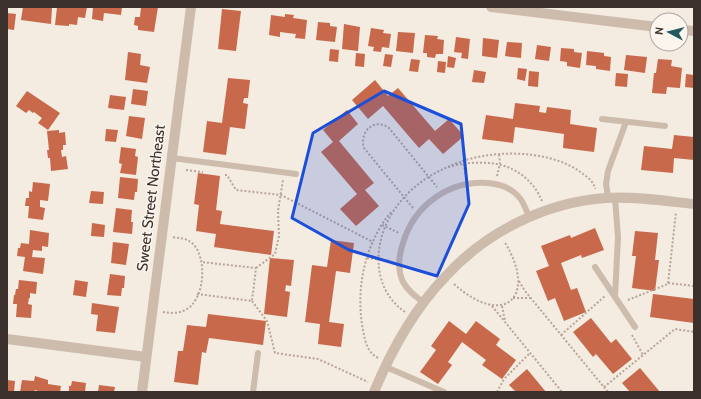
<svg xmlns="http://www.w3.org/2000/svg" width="701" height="399" font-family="Cabin,sans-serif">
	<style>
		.building { fill: #c8694b }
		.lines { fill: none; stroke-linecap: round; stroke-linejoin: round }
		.path { stroke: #b9a596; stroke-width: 2; stroke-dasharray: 2 2; stroke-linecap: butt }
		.service { stroke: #cdbbac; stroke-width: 6 }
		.minor { stroke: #cdbbac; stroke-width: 10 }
		.tertiary { stroke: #cdbbac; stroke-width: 10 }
		.marked { fill: #1d4ed8; fill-opacity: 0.2; stroke: #1d4ed8; stroke-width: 3; stroke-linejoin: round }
		.labels { text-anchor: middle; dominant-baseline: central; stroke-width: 3; stroke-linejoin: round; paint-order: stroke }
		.street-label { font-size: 15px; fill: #3b302b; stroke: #fbf5ee }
	</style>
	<rect width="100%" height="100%" fill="#f4ebe1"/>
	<!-- building -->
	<g class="building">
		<polygon points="23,7 52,8 51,24 21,20"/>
		<polygon points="57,7 87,7 85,18 78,17 77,25 69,24 69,26 55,25"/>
		<polygon points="93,7 122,7 121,15 104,13 103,21 92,19"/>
		<polygon points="141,7 158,7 154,32 138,30 138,26 134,25 135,17 140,17"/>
		<polygon points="222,9 241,11 236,51 218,49"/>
		<polygon points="7,13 16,14 14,30 7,29"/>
		<polygon points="285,14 294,15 293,18 307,20 305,39 295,38 296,34 280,32 280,37 269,35 271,15 285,17"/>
		<polygon points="318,22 330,23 330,26 337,27 335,42 316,40"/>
		<polygon points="344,24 360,27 358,51 342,49"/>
		<polygon points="371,28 384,30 383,33 391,34 389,48 382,47 381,52 373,51 374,47 368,46"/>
		<polygon points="398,32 415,33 413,53 396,51"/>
		<polygon points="425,35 438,36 437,39 444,40 443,54 436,54 435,58 427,57 427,53 423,53"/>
		<polygon points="456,37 470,39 468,59 461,58 462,53 454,52"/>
		<polygon points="483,38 499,40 497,58 482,56"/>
		<polygon points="507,42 522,43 521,58 505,56"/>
		<polygon points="537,45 551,47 549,61 535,59"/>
		<polygon points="561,48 574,49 574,52 582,53 580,68 567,66 567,62 560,61"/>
		<polygon points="330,49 339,50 338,62 329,61"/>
		<polygon points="587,51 604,53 604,56 611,57 610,71 596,69 596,66 586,65"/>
		<polygon points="128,52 141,54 140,65 150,67 147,83 125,80"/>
		<polygon points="356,53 365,54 364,67 355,66"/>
		<polygon points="385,54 393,55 391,67 383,66"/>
		<polygon points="626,55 647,57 645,73 624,70"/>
		<polygon points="448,56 456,58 454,68 447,67"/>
		<polygon points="411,59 420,60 418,72 409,71"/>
		<polygon points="658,59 672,60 671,66 682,68 680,88 667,87 666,94 652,93 654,73 656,73"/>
		<polygon points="438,61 446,62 445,73 437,72"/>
		<polygon points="518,68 527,69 525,81 517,79"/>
		<polygon points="474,70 486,72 484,83 472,82"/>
		<polygon points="529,71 539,72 538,87 528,86"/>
		<polygon points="616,73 628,74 627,87 615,86"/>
		<polygon points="686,74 694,75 694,88 685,87"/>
		<polygon points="228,78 250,80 248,98 244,98 243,103 248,104 245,129 230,127 226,155 203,152 207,121 222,123"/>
		<polygon points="375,80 388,96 398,88 435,131 449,119 464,136 443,154 429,139 419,148 383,106 368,119 352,100"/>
		<polygon points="133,89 148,91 146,106 131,104"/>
		<polygon points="27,91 60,113 48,130 38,123 42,118 34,112 33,113 29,110 26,113 16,106"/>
		<polygon points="110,95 126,97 124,110 108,108"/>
		<polygon points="515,103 540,106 539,112 546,113 547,107 571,110 570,124 597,128 594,152 563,148 564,134 515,127 513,143 482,139 486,115 513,119"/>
		<polygon points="347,110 358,124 339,141 374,183 365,190 379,206 356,226 340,209 357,194 321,152 333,142 323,130"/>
		<polygon points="129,116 145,118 142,139 126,136"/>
		<polygon points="106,129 118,130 116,142 105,141"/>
		<polygon points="59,130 59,133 65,132 66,145 63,145 63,150 61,150 62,157 66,156 68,169 51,171 50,158 48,158 47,150 49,150 47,131"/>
		<polygon points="674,135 694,137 694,160 674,158 673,173 641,170 644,146 672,149"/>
		<polygon points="121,147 136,149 135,156 138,157 136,175 120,173 122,164 119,163"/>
		<polygon points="198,173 220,176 216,210 222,211 220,224 274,231 271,255 214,247 216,234 196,231 199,205 194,204"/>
		<polygon points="120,177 138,179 137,192 135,192 134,200 118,198"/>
		<polygon points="33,182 50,184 48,201 40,200 40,207 45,208 43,220 28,218 29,206 25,206 26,198 29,198 29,191 32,192"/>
		<polygon points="91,191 104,192 103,204 89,203"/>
		<polygon points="116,208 132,210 131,222 133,222 132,234 113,232"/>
		<polygon points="92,223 105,225 104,237 91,236"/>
		<polygon points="595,228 604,250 582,258 581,255 561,263 571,290 577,288 586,312 564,321 555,298 548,301 536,271 549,266 541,246 570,235 571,238"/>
		<polygon points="30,230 49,233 48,247 42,246 42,251 33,250 32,257 45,258 43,274 23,271 25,257 17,256 18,248 20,248 21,243 29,244"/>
		<polygon points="635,231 658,233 655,260 659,260 655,291 632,288 636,256 632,256"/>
		<polygon points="331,240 354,243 350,273 336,271 329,322 344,324 341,347 318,344 320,324 305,322 312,265 327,267"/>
		<polygon points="113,242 129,244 126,265 111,263"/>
		<polygon points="270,258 294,260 291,286 286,285 285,291 290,292 287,317 264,314"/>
		<polygon points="110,274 125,276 124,288 122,288 121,296 107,295"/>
		<polygon points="19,280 37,282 36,294 30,293 30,298 29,298 28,304 32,305 31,318 16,317 17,304 13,304 14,295 15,295 16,289 18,289"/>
		<polygon points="75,280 88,282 86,297 73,295"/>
		<polygon points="653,294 694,299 694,323 650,317"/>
		<polygon points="92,303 119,307 115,333 96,331 98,315 91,314"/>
		<polygon points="208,314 266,321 263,345 209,338 206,353 202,352 198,385 174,382 178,351 183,351 187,325 206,327"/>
		<polygon points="591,318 611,343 616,339 632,359 613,374 596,354 593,357 573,332"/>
		<polygon points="449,321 466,334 476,321 500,339 496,345 516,360 502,379 482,365 486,360 462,342 448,362 452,365 438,384 420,372 436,350 431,346"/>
		<polygon points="640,368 660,392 630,392 622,383"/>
		<polygon points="527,369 546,392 516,392 509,385"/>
		<polygon points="35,376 48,380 48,384 61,386 60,392 41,392 35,390 34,392 20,392 22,380 34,381"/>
		<polygon points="7,380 15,381 14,392 7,392"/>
		<polygon points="72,381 86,383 85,392 69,392 69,386 71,386"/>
		<polygon points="99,385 115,387 114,392 98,392"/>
	</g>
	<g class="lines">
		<!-- path -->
		<g class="path">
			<polyline points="463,160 466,176"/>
			<path d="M448,167C484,149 545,148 579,171C586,176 594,181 595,189"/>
			<polyline points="186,170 203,172"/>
			<polyline points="225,175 227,175 236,190 281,195 373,242"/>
			<polyline points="497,176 500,164 499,154"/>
			<path d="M413,208L364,148C359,132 374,117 389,128L437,187"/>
			<polyline points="382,225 399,233"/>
			<polyline points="367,258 391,261"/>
			<polyline points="256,268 275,254 279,236 278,211 283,180"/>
			<polyline points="519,281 525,291 608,392"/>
			<polyline points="668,283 694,286"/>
			<path d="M454,284C504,329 539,297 504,241"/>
			<polyline points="197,294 252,301 256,268 201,262"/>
			<polyline points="513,298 531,298"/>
			<polyline points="628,300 668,284 676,212"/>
			<polyline points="252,301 267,321 275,353 318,359 368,382"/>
			<polyline points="492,306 562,392"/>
			<polyline points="502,306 505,321"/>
			<path d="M163,312C170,313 178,314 185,310C205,301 208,257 192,243C186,238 179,238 171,237"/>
			<path d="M405,312C369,287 373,237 397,206C408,191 423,179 439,171C454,163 474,162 490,163C513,165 533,179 542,201"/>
			<polyline points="561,335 605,296"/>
			<polyline points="632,335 643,355"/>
			<path d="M378,358C367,352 365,341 363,330C355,289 365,242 392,211"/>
			<polyline points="604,387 675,329 694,332"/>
			<polyline points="497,392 504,379 530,353"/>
		</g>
		<!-- service -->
		<g class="service">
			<polyline points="602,119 665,126"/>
			<polyline points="172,158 296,174"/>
			<polyline points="608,197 606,184 608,171 626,122"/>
			<polyline points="595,267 635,327"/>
			<polyline points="615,296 618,237 615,198"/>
			<path d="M424,303C416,297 408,291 403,282C397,269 399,255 403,243C414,206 448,180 488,183C499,184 510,187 518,196C524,202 526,210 529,217"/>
			<polyline points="386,367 444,392"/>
			<polyline points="253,392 258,353"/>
		</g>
		<!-- minor -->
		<g class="minor">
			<polyline points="491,7 657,27"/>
			<polyline points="681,30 694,31"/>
			<polyline points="7,339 146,357"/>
			<path d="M374,392C391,351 415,308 446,276C486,232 546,202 606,198C635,196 665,201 694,204"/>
		</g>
		<!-- tertiary -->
		<polyline class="tertiary" points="142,392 191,7"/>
	</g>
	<!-- marked area -->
	<path class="marked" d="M384,91L461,124L469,204L437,276L349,250L292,218L313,133Z"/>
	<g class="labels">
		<!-- street labels -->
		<g class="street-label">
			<text transform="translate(151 198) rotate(-83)">Sweet Street Northeast</text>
		</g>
	</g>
	<!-- border -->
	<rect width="701" height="399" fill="none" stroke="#3b302b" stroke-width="16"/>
	<!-- north arrow -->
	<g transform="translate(669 32) rotate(277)"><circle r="19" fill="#fbf5ee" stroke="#aea6a0"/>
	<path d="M0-3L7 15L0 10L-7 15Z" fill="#1f5a5e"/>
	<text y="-6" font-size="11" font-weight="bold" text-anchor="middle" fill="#3b302b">N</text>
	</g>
</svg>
